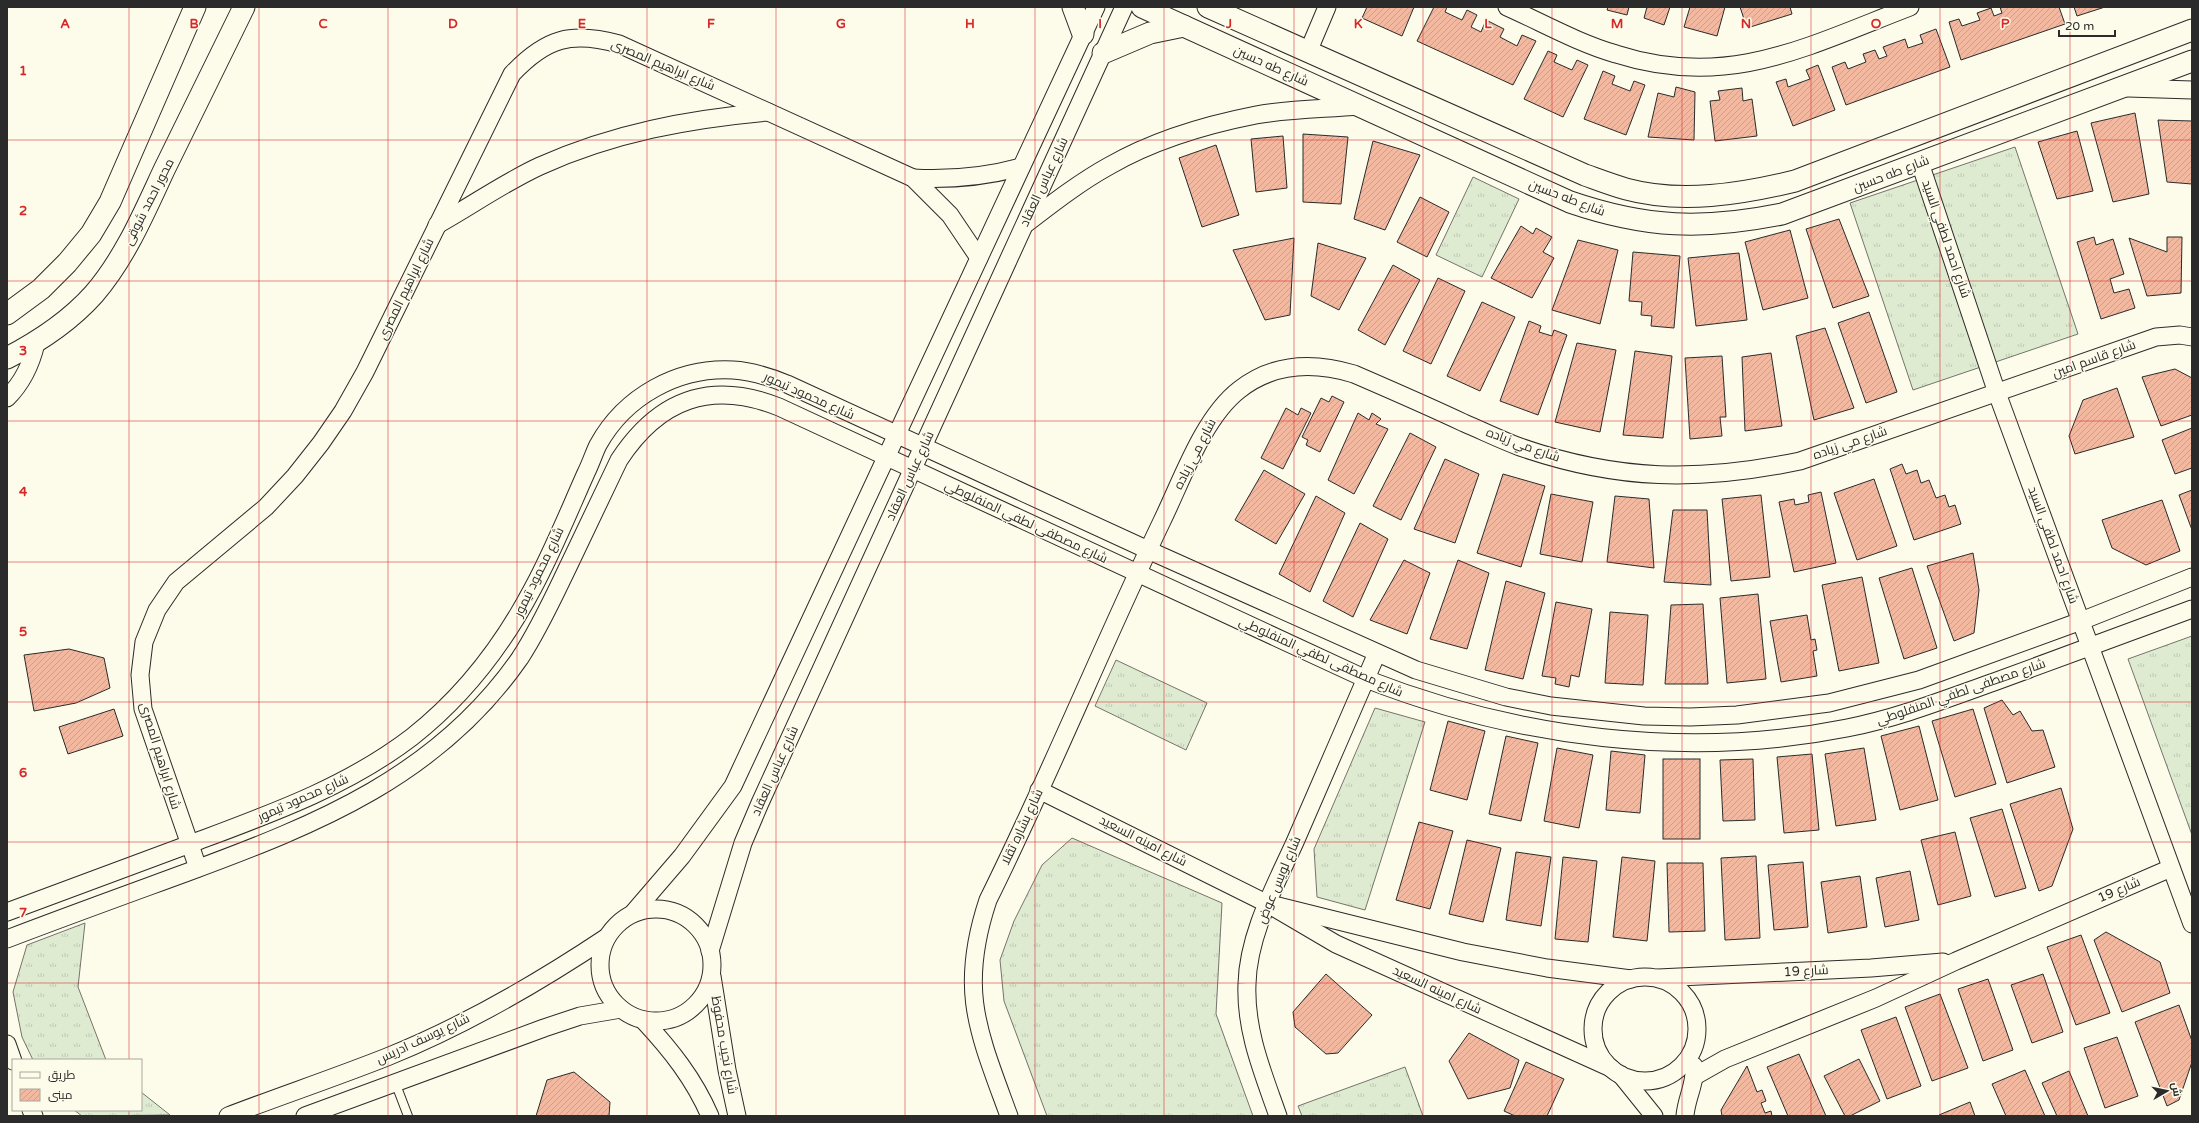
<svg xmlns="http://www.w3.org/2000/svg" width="2199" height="1123" font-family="'Varela Round',Cairo,sans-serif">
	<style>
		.grass { fill: url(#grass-tufts); stroke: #74746e }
		.building { fill: url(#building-hatch); stroke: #2b2b2b }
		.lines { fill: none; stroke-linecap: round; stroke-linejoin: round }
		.service-casing { stroke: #2b2b2b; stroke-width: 10 }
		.minor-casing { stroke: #2b2b2b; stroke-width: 19 }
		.tertiary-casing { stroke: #2b2b2b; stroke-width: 23 }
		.service { stroke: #fdfbea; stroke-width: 8 }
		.minor { stroke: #fdfbea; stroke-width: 17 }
		.tertiary { stroke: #fdfbea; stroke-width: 21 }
		.grid { fill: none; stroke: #d62828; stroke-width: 1; stroke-opacity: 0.55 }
		.labels { text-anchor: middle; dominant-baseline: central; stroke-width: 3; stroke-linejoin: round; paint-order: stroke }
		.street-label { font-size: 13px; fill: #2b2b2b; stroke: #fdfbea }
		.grid-label { font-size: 13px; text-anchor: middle; font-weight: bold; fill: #d62828; stroke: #fdfbea; stroke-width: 3; stroke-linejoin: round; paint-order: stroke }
	</style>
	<defs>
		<pattern id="grass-tufts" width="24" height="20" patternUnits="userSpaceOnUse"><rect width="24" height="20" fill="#deebd1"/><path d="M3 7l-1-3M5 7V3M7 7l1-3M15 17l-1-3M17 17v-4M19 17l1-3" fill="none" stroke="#bfcab4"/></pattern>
		<pattern id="building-hatch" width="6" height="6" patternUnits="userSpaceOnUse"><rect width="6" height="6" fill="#f2b8a0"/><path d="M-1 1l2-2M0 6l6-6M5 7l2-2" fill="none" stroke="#d09e8a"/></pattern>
	</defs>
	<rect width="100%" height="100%" fill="#fdfbea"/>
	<!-- grass -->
	<g class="grass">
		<polygon points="2015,147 2078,334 1913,390 1850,203"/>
		<polygon points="1473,177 1519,199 1482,277 1436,255"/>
		<polygon points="2192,636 2192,835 2128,659"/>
		<polygon points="1116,660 1207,703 1186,750 1095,706"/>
		<polygon points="1375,708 1425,722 1365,910 1317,897 1314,849"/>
		<polygon points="1072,838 1222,903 1216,1014 1253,1116 1047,1116 1004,1001 1000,960 1014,921 1042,865"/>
		<polygon points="85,923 78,987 106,1060 33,1060 22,1037 13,992 27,945"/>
		<polygon points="1405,1067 1423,1116 1302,1116 1298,1106"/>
		<polygon points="141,1092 170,1115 82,1116 74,1110 141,1110"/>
	</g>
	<!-- building -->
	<g class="building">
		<polygon points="1367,7 1414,7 1402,36 1362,18"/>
		<polygon points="1434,7 1447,7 1445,12 1462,20 1467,10 1477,15 1471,27 1481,32 1486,20 1504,29 1500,37 1517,46 1522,35 1536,41 1513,85 1417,41"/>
		<polygon points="1608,7 1629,7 1627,15 1607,10"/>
		<polygon points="1647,7 1670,7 1664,25 1644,18"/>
		<polygon points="1690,7 1725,7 1717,36 1684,27"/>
		<polygon points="1740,7 1790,7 1792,14 1747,28"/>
		<polygon points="2000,7 2059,7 2065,24 1961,60 1949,22 1959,19 1962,26 1980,20 1977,13 1991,8 1994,16 2002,13"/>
		<polygon points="2074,7 2105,7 2077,16"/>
		<polygon points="1936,29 1950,67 1846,105 1832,67 1845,62 1848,69 1866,62 1863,54 1875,50 1879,59 1887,56 1883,47 1905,39 1908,48 1923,43 1920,35"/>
		<polygon points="1548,51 1557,55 1554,62 1572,70 1577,60 1588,65 1563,117 1524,99"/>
		<polygon points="1818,65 1835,110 1793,126 1776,82 1786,79 1788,87 1810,79 1806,70"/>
		<polygon points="1603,71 1615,76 1612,84 1630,91 1634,81 1645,85 1626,135 1584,119"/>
		<polygon points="1676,87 1695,92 1694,140 1648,137 1658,93 1674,97"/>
		<polygon points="1742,88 1743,101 1752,99 1757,136 1715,141 1710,101 1720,100 1718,91"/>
		<polygon points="2135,113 2149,194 2113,202 2091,123"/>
		<polygon points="2158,120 2192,121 2192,184 2167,182"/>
		<polygon points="2077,131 2093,191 2057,199 2038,142"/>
		<polygon points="1303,134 1348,137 1341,204 1303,202"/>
		<polygon points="1283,136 1287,188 1256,192 1251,139"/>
		<polygon points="1373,141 1420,155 1385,230 1354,219"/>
		<polygon points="1216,145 1239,215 1202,227 1179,158"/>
		<polygon points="1420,197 1449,212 1427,257 1397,242"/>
		<polygon points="1839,219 1869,296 1833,308 1806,229"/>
		<polygon points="1521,226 1533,234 1536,228 1552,237 1543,252 1554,258 1532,298 1491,278"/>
		<polygon points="1790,230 1808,298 1763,310 1745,242"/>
		<polygon points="2094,237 2096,245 2113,239 2124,274 2110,279 2114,293 2129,289 2135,308 2101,319 2077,242"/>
		<polygon points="2167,237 2182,237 2181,293 2147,296 2129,238 2167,252"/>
		<polygon points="1294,238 1290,315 1265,320 1233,250"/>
		<polygon points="1578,240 1618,250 1600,324 1552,310"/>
		<polygon points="1318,243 1366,258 1339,310 1311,296"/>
		<polygon points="1633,252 1680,256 1674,328 1651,326 1652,316 1641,315 1642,302 1629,301"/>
		<polygon points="1739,253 1747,320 1696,326 1688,258"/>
		<polygon points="1393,265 1420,280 1385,345 1358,330"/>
		<polygon points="1438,278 1465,291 1431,364 1403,351"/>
		<polygon points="1482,302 1515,317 1480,391 1447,376"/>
		<polygon points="1869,312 1897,392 1866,403 1838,323"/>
		<polygon points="1529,321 1541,326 1539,332 1552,336 1554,330 1567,335 1538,415 1500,401"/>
		<polygon points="1825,328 1854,408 1814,420 1796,336"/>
		<polygon points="1577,343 1616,350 1600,432 1555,422"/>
		<polygon points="1635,351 1672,356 1663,438 1623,435"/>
		<polygon points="1771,353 1782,426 1745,431 1742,357"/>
		<polygon points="1722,356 1726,417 1720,417 1722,436 1690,439 1685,358"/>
		<polygon points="2175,369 2192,378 2192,415 2161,426 2142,377"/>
		<polygon points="2117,388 2134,437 2075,454 2069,436 2083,400"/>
		<polygon points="1332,396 1344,402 1320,452 1306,445 1308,440 1302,437 1321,398 1329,402"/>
		<polygon points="1286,408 1298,415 1301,408 1311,413 1283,469 1261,458"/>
		<polygon points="1358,413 1369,420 1372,413 1381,419 1376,424 1388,429 1354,494 1328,480"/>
		<polygon points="2192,428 2192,468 2175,474 2162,440"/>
		<polygon points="1410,433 1436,447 1401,520 1373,506"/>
		<polygon points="1445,459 1479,474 1455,543 1414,529"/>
		<polygon points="1902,464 1906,474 1917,470 1921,483 1929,480 1936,498 1945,495 1949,507 1955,505 1961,524 1914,540 1890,469"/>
		<polygon points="1264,470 1305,494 1276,544 1235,520"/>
		<polygon points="1503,474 1545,486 1521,567 1477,553"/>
		<polygon points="1874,479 1897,546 1857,560 1834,493"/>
		<polygon points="2192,490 2192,530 2179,495"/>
		<polygon points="1821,492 1836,563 1794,572 1779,502 1794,499 1795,505 1809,502 1808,495"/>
		<polygon points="1551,494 1593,502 1582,562 1540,554"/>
		<polygon points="1761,495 1770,577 1731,581 1722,499"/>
		<polygon points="1316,496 1345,513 1310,592 1279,574"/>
		<polygon points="1615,496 1649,499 1654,568 1607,562"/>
		<polygon points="2162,500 2180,551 2146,565 2112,548 2102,520"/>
		<polygon points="1673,510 1707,510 1711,585 1664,582"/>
		<polygon points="1360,523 1388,539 1353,617 1323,601"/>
		<polygon points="1973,553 1979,590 1974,633 1954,641 1927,566"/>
		<polygon points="1404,560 1430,573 1407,634 1370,620"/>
		<polygon points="1458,560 1489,573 1467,649 1430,639"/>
		<polygon points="1912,568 1937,648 1904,659 1879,578"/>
		<polygon points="1862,577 1879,663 1839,671 1822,585"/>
		<polygon points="1506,581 1545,593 1523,679 1485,670"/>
		<polygon points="1758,594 1766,679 1727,683 1720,598"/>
		<polygon points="1556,602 1592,609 1579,677 1571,675 1569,687 1555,684 1556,678 1542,676"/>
		<polygon points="1703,604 1708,684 1665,684 1671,605"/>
		<polygon points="1610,612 1648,615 1643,685 1605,683"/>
		<polygon points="1807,615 1811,640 1815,639 1817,650 1813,651 1817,676 1781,682 1770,621"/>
		<polygon points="69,649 104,658 110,688 76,703 34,711 24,655"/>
		<polygon points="2002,700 2013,715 2020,711 2032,731 2043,730 2055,767 2007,783 1984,708"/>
		<polygon points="114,709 123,736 68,754 59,727"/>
		<polygon points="1973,709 1996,784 1955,797 1932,721"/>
		<polygon points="1448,721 1485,731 1467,800 1430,790"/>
		<polygon points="1919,726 1938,800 1900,810 1881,736"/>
		<polygon points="1506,736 1538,743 1521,821 1489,814"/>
		<polygon points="1557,748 1593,755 1579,828 1544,821"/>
		<polygon points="1864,748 1876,820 1836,826 1825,754"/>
		<polygon points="1611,751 1645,755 1640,813 1606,810"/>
		<polygon points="1812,754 1819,830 1784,833 1777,757"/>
		<rect x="1663" y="759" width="37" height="80"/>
		<polygon points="1753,759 1755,820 1723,821 1720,760"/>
		<polygon points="2061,788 2073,829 2052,886 2039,891 2010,804"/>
		<polygon points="2002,809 2026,888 1995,897 1970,818"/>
		<polygon points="1419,822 1453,831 1430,909 1396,900"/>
		<polygon points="1955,832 1971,896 1938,905 1921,840"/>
		<polygon points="1467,840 1501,848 1483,922 1449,914"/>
		<polygon points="1516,852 1551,857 1541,926 1506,920"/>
		<polygon points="1756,856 1760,938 1725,940 1721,858"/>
		<polygon points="1563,857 1597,861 1588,942 1555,939"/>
		<polygon points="1622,857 1655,861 1647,941 1613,937"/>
		<polygon points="1803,862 1808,927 1774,930 1768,865"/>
		<polygon points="1667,863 1703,863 1705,931 1669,932"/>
		<polygon points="1910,871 1919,920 1885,927 1876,878"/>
		<polygon points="1860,876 1867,927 1828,933 1821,882"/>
		<polygon points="2106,932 2160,962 2170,993 2122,1012 2094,940"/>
		<polygon points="2081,935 2110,1013 2076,1025 2047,947"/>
		<polygon points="1326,974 1372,1015 1338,1053 1326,1054 1295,1027 1293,1012"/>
		<polygon points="2043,974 2063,1032 2032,1043 2011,985"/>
		<polygon points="1988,979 2013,1050 1983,1061 1958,989"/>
		<polygon points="1940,994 1968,1068 1932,1081 1905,1007"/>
		<polygon points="2179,1005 2192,1041 2192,1062 2179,1100 2167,1106 2135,1022"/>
		<polygon points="1896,1017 1921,1086 1887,1099 1861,1030"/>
		<polygon points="1469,1033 1519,1060 1510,1088 1468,1099 1449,1061"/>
		<polygon points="2117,1037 2138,1096 2105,1108 2084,1048"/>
		<polygon points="1799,1054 1826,1116 1788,1116 1767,1067"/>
		<polygon points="1859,1059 1880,1101 1850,1116 1845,1116 1824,1076"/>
		<polygon points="1526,1062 1564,1079 1547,1116 1515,1116 1504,1111"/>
		<polygon points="1747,1066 1757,1092 1762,1090 1766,1101 1761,1103 1765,1113 1771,1111 1772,1116 1722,1116 1721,1110"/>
		<polygon points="2025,1070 2045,1116 2006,1116 1992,1084"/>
		<polygon points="2069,1071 2088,1116 2057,1116 2042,1083"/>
		<polygon points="574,1072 610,1102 609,1116 536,1116 547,1080"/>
		<polygon points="1970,1102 1975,1116 1939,1116 1939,1115"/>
	</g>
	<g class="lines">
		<defs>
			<polyline id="service" points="395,1082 408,1116"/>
			<g id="minor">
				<path d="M1507,7C1543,23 1578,43 1616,54C1728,90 1808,46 1910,7"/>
				<polyline points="1308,52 1327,7"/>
				<polyline points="2128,88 2192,90"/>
				<polyline points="1920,163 1997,393 2192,924"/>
				<path d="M913,178C951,180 985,177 1021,167"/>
				<path d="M1027,223C1053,203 1080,182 1109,166C1154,140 1205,125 1256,115C1289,109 1325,109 1359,106"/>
				<path d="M437,225C471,206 505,182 540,166C613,133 689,119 768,112"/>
				<path d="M7,398C23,382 31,365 36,343"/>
				<polyline points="1039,790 1268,904 1336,944 1611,1068"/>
				<path d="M198,868L143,709L140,675L144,642L157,610L176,582L266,507L295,476L321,443L343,411L365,372L512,74C546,38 571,31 619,44L913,178L950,215L979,258"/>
				<polyline points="1278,906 1463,952 1547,968 1631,979"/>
				<circle cx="656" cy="965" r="56"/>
				<path d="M7,912C71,888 134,865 198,841C273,813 348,786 412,737C463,697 503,645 533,588C553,551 569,511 586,473C591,463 594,453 598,445C625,396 678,367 733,370C752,371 770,377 787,384L1148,550L1416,670L1506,697L1551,706L1644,716L1690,717L1737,715L1829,703L1919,680L2081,621L2192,577"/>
				<polyline points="633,913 682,856 733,786 1096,7"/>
				<path d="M7,939C67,916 128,894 188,872C318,824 438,776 520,658C539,629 553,598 568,567C585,531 602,495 619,460C659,399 711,380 779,407L1366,679C1517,738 1687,760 1847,728C1898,718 1946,699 1994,682C2060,658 2126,633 2192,609"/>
				<polyline points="710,951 743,843 760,803 1124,7"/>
				<polyline points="712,976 727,1070 737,1116"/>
				<circle cx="1645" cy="1029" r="52"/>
				<polyline points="1658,978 1871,968 1943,962"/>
				<path d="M643,1020C671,1050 694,1079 710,1116"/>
				<polyline points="7,1044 13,1061"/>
				<polyline points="1621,1075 1654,1116"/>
				<polyline points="1695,1076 1725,1059 1876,998 1956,961 2171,868"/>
				<polyline points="31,1110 34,1116"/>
				<path d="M228,1116C280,1096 334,1078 387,1057C464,1026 538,983 607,937"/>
				<polyline points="305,1116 544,1028 580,1016 621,1009"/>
				<path d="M1009,1116C978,1031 958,990 988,900C1050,775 1102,646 1162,521C1182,480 1203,418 1239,390C1273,363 1314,362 1354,374C1391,390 1428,406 1464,423C1483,431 1501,440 1520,447C1618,481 1699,482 1800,461L2156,337L2180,335L2192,337"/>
				<path d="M1278,1116C1263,1073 1245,1031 1247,984C1248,935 1275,886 1295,842C1322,779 1350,716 1377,653"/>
				<path d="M1685,1116C1686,1099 1696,1083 1694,1066"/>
			</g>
			<g id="tertiary">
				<polyline points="1073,7 1083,34"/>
				<path d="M1142,7L1570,202C1646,228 1703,230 1782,214L2192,61"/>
				<path d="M1208,7L1585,175C1599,180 1612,185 1626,189C1681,204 1741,194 1795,181L2192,30"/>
				<polyline points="1103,53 1150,33 1184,26"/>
				<polyline points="7,314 41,289 67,263 91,234 110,202 195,7"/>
				<path d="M7,358C40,341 69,322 94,294C125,258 144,213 164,170C191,116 217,61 244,7"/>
			</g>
		</defs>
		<!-- service casing -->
		<use href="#service" class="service-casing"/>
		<!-- minor casing -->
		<use href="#minor" class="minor-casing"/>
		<!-- tertiary casing -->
		<use href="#tertiary" class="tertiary-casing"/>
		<!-- service -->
		<use href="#service" class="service"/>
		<!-- minor -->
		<use href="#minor" class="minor"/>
		<!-- tertiary -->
		<use href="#tertiary" class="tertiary"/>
	</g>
	<!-- grid -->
	<path class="grid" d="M129,7V1060M259,7V1116M388,7V1116M517,7V1116M647,7V1116M776,7V1116M905,7V1116M1035,7V1116M1164,7V1116M1294,7V1116M1423,7V1116M1552,7V1116M1682,7V1116M1811,7V1116M1940,7V1116M2070,7V1116M7,140H2192M7,281H2192M7,421H2192M7,562H2192M7,702H2192M7,842H2192M7,983H2192M129,1110V1116"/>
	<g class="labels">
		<!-- street labels -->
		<g class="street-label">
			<text transform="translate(663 65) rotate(23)">شارع ابراهيم المصرى</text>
			<text transform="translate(1271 66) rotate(24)">شارع طه حسين</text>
			<text transform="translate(1891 174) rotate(-21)">شارع طه حسين</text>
			<text transform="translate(1044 182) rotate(-65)">شارع عباس العقاد</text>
			<text transform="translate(1567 198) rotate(21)">شارع طه حسين</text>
			<text transform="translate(149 202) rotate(-63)">محور احمد شوقى</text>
			<text transform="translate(1946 239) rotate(71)">شارع احمد لطفي السيد</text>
			<text transform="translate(406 289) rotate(-64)">شارع ابراهيم المصرى</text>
			<text transform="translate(2094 359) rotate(-20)">شارع قاسم امين</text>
			<text transform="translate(809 396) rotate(24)">شارع محمود تيمور</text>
			<text transform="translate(1850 443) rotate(-19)">شارع مي زياده</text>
			<text transform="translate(1523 445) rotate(20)">شارع مي زياده</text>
			<text transform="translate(1195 454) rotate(-63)">شارع مي زياده</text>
			<text transform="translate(910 476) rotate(-65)">شارع عباس العقاد</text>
			<text transform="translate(1026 522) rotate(25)">شارع مصطفى لطفي المنفلوطي</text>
			<text transform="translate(2053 545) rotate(70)">شارع احمد لطفي السيد</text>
			<text transform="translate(539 572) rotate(-64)">شارع محمود تيمور</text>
			<text transform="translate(1321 657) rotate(24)">شارع مصطفى لطفي المنفلوطي</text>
			<text transform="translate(1961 692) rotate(-19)">شارع مصطفى لطفي المنفلوطي</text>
			<text transform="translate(160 756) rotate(73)">شارع ابراهيم المصرى</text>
			<text transform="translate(775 771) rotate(-66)">شارع عباس العقاد</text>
			<text transform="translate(303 798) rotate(-24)">شارع محمود تيمور</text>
			<text transform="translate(1022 827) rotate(-65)">شارع بشاره تقلا</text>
			<text transform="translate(1143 841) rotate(27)">شارع امينه السعيد</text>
			<text transform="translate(1279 880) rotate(-67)">شارع لويس عوض</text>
			<text transform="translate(2119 890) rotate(-23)">شارع 19</text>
			<text transform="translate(1806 971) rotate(-3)">شارع 19</text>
			<text transform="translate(1437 990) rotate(25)">شارع امينه السعيد</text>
			<text transform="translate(423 1039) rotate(-25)">شارع يوسف ادريس</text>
			<text transform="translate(724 1045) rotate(80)">شارع نجيب محفوظ</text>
		</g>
	</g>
	<g class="grid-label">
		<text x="65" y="28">A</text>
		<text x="194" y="28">B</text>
		<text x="323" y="28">C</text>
		<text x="453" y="28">D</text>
		<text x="582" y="28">E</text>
		<text x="711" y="28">F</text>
		<text x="841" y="28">G</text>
		<text x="970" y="28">H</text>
		<text x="1100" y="28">I</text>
		<text x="1229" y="28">J</text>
		<text x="1358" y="28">K</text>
		<text x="1488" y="28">L</text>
		<text x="1617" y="28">M</text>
		<text x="1746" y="28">N</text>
		<text x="1876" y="28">O</text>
		<text x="2005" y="28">P</text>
		<text x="23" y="75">1</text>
		<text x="23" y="215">2</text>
		<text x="23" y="355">3</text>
		<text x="23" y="496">4</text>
		<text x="23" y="636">5</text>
		<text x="23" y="777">6</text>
		<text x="23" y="917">7</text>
	</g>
	<!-- border -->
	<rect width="2199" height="1123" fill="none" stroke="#2b2b2b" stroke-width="16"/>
	<!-- legend -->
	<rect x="12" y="1059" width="130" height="52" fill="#fdfbea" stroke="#a9a89e"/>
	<rect x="20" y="1072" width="20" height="6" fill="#fdfbea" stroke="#a9a89e"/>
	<text x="48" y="1079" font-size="12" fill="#2b2b2b">طريق</text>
	<rect x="20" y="1089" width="20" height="12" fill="url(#building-hatch)" stroke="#a9a89e"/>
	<text x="48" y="1099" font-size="12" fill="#2b2b2b">مبنى</text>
	<!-- north arrow -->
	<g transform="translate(2167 1091) rotate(81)" stroke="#fdfbea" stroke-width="3" paint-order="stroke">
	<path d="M0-3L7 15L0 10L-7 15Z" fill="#2b2b2b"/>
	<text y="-6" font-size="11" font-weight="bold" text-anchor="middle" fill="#2b2b2b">ش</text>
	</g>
	<!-- scale -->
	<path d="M2059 30v6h56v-6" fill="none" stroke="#2b2b2b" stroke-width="2"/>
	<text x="2065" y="30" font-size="12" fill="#2b2b2b" stroke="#fdfbea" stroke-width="3" paint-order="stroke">20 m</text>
</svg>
